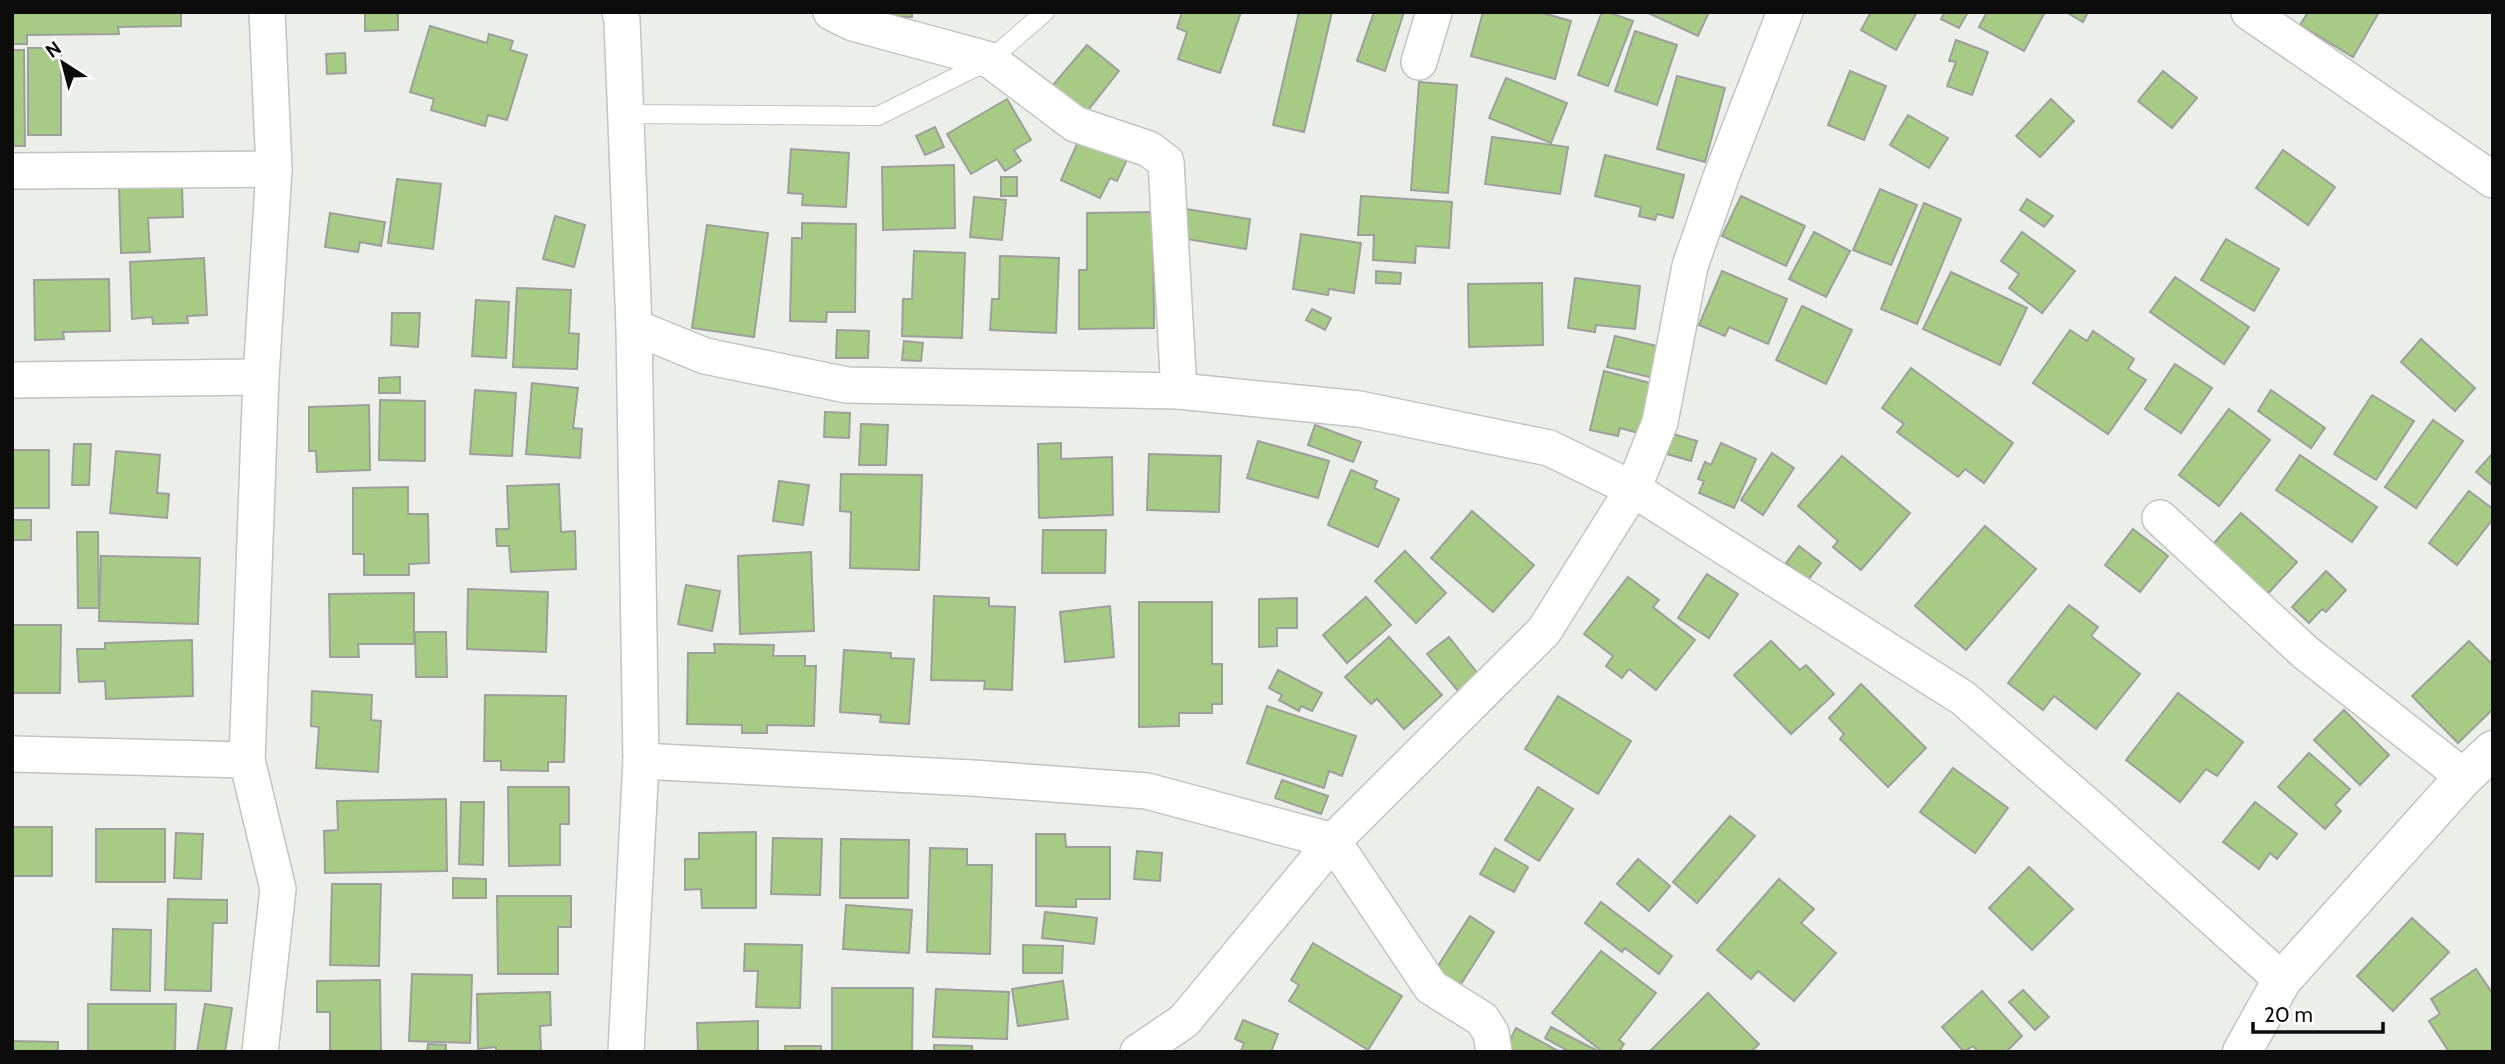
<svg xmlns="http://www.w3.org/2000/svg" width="2505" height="1064" font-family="Cabin,sans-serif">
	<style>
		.building { fill: #a7ca85; stroke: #9d9f9b; stroke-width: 2 }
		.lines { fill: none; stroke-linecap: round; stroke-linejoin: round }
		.service-casing { stroke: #c2c4c0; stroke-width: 20 }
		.minor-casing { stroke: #c2c4c0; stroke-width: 38 }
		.tertiary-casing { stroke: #c2c4c0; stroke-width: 41 }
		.service { stroke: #fff; stroke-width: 18 }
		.minor { stroke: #fff; stroke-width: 35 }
		.tertiary { stroke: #fff; stroke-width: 38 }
	</style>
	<rect width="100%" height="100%" fill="#ebeee9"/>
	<!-- building -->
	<g class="building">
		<polygon points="12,12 181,12 181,26 118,27 119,34 27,35 27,44 12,44"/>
		<polygon points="365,12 398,12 398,30 365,31"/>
		<polygon points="853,12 912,12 912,17 853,16"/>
		<polygon points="1182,12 1241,12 1220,73 1178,59 1187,32 1177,28"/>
		<polygon points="1299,12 1332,12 1304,132 1273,125"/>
		<polygon points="1374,12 1404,12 1385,71 1357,61"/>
		<polygon points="1483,12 1539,12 1571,21 1555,79 1471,56"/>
		<polygon points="1602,12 1608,12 1633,21 1608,86 1578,75"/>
		<polygon points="1646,12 1709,12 1698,36"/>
		<polygon points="1871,12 1917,12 1896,50 1861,30"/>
		<polygon points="1945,12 1968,12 1959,28 1941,19"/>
		<polygon points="1987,12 2045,12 2024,51 1979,27"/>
		<polygon points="2066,12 2088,12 2083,22"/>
		<polygon points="2308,12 2374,12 2378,14 2353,57 2300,25"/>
		<polygon points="430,26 487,43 489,34 513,41 510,50 527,55 507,120 488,115 485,126 431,110 434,99 410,92"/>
		<polygon points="1635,31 1677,45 1657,105 1615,91"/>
		<polygon points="1956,40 1988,52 1972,95 1947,86 1956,62 1949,61"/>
		<polygon points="1087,45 1119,71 1081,119 1047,92"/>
		<rect x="28" y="48" width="33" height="87"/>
		<polygon points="12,50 24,50 25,146 12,146"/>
		<polygon points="345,53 346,73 327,74 326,54"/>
		<polygon points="1850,71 1886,86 1864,140 1828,125"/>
		<polygon points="2163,71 2197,98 2172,128 2138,101"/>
		<polygon points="1677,76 1725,88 1705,162 1657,149"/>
		<polygon points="1506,78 1567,103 1551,143 1489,118"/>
		<polygon points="1419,82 1457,85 1448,193 1411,190"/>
		<polygon points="1007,99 1031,140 1014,150 1021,161 1005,171 997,159 971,174 947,134"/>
		<polygon points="2051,99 2074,121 2040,157 2016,136"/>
		<polygon points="1908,115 1948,138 1929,168 1890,145"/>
		<polygon points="935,127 944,147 925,155 916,136"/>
		<polygon points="1081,135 1129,155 1117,181 1110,178 1100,198 1061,180"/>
		<polygon points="1492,137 1568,147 1560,194 1485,184"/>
		<polygon points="791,149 849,153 846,207 802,205 803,194 788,193"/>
		<polygon points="2283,150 2335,187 2308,225 2256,188"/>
		<polygon points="1605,155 1684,175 1673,218 1657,214 1655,220 1639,216 1641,207 1595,196"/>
		<polygon points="954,165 955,228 883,230 882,167"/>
		<rect x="1001" y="177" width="16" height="19"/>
		<polygon points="397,179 441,184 433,249 388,243"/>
		<polygon points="182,186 183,217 148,218 150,252 121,253 119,188"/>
		<polygon points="1880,189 1917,205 1891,265 1853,250"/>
		<polygon points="1361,196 1452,202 1449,248 1416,246 1415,263 1373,260 1374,235 1358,235"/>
		<polygon points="1741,196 1805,226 1786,266 1722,236"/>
		<polygon points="974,197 1006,200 1002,240 970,237"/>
		<polygon points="2027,199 2053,216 2044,227 2020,210"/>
		<polygon points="1924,203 1961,219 1917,324 1881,309"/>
		<polygon points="1186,209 1250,219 1246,249 1181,238"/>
		<polygon points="1153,212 1154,328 1079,329 1079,270 1087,270 1087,213"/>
		<polygon points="330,213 385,222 381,246 360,242 358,252 325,247"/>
		<polygon points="555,216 585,225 574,267 543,259"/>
		<polygon points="802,223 856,224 855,312 827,312 826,322 790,321 792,238 802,238"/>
		<polygon points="707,225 768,233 754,337 692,328"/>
		<polygon points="1814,232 1850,251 1826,297 1789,279"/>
		<polygon points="2022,232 2075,271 2042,313 2009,288 2019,274 2001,261"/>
		<polygon points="1301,234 1361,243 1354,293 1329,289 1328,295 1293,289"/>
		<polygon points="2226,239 2279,269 2254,311 2201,280"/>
		<polygon points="914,251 965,253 962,338 902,336 903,299 912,299"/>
		<polygon points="1000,256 1059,258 1056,333 990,330 992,299 999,299"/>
		<polygon points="204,258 207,315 187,316 188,323 153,324 152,317 132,319 130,262"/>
		<polygon points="1376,271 1401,273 1400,284 1376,283"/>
		<polygon points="1722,271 1787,299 1768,344 1729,327 1725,336 1699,325"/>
		<polygon points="1951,272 2027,308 2000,365 1923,329"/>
		<polygon points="2175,277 2249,327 2224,364 2150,312"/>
		<polygon points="1575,278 1640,286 1635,329 1596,325 1595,332 1568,328"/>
		<polygon points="109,279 110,331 63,332 64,339 35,340 34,280"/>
		<polygon points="1542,283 1543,345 1469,347 1468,284"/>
		<polygon points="517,288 571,290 569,333 579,334 577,369 513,367"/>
		<polygon points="476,300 509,302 506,358 472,356"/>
		<polygon points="1802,306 1852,330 1826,384 1776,360"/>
		<polygon points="1312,309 1331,318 1325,330 1306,320"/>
		<polygon points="392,313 420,313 418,347 391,345"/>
		<polygon points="837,330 869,331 868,358 836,358"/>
		<polygon points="2070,330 2087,341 2093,331 2134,359 2128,369 2146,380 2108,434 2033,383"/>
		<polygon points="1615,336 1661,347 1654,378 1607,367"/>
		<polygon points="2421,339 2475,388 2455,411 2401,362"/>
		<polygon points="904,341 923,343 921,361 902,360"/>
		<polygon points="2175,364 2212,388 2181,433 2145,409"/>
		<polygon points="1911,368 2013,443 1984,483 1965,469 1958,477 1897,432 1904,424 1882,408"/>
		<polygon points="1604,371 1654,384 1642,434 1620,428 1618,436 1590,430"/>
		<polygon points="400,377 400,393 379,393 379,378"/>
		<polygon points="532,383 578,388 573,428 582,429 580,458 526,454"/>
		<polygon points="475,390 516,393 512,456 470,454"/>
		<polygon points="2271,390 2325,428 2311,448 2258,411"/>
		<polygon points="2372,395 2414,421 2376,480 2334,454"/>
		<polygon points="380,400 425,401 425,461 379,460"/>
		<polygon points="369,405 370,470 317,472 316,451 309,451 309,407"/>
		<polygon points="2229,409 2270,440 2219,506 2179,475"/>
		<polygon points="825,412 850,413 849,438 824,437"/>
		<polygon points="2433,420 2463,441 2416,508 2385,487"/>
		<polygon points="861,424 888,425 886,465 859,465"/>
		<polygon points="1315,425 1361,442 1353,462 1308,445"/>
		<polygon points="1673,434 1697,441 1691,461 1667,454"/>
		<polygon points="1258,441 1329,461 1318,498 1247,478"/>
		<polygon points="1061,443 1061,459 1112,457 1113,515 1039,518 1038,444"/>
		<polygon points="1721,443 1756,459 1734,508 1699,493 1704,481 1698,479 1705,462 1711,465"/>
		<polygon points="74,444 91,444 89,485 72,485"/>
		<rect x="12" y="450" width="37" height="58"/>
		<polygon points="116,451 160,455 157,493 169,494 167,518 110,513"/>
		<polygon points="1772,453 1794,468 1763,515 1741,500"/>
		<polygon points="2493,453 2493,486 2476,472"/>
		<polygon points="1149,454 1221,456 1219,512 1147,510"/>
		<polygon points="2300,455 2377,507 2352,542 2276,490"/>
		<polygon points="1842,456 1910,513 1861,570 1833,547 1838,541 1798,506"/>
		<polygon points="1351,470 1377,481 1374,488 1399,499 1378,547 1328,525"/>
		<polygon points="841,474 922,475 919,570 850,568 851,512 840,511"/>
		<polygon points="779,481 809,485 803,525 773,521"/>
		<polygon points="559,484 561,532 575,531 576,569 511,572 509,546 497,546 496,529 509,529 507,486"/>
		<polygon points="408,487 408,514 428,514 429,563 409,564 409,575 364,575 364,554 353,554 353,488"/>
		<polygon points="2469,491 2493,509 2493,519 2457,565 2429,543"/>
		<polygon points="1472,511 1534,565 1493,612 1431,558"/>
		<polygon points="2241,513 2297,562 2262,600 2207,551"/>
		<rect x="12" y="520" width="19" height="20"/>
		<polygon points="1985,526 2036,569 1966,650 1915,606"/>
		<polygon points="2133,529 2168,556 2140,592 2105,565"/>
		<polygon points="1043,530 1106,530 1105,573 1042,573"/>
		<polygon points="77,532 98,532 99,608 78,608"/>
		<polygon points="1799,546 1821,563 1808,580 1786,563"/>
		<polygon points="1405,551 1446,593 1416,623 1375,581"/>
		<polygon points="811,552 814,631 740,634 738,556"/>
		<polygon points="101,556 200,558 198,624 99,621"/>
		<polygon points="2326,571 2346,590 2326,612 2322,609 2309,623 2292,607"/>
		<polygon points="1707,574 1738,594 1709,638 1678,618"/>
		<polygon points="1628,577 1659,600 1653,607 1695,640 1656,690 1629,669 1622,678 1606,666 1613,656 1584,634"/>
		<polygon points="686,585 720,591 712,631 678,624"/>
		<polygon points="468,589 548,592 546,652 467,649"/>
		<polygon points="414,593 414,644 358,644 359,657 330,657 329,594"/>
		<polygon points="934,596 989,598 989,606 1015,607 1012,690 984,689 985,681 931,680"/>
		<polygon points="1366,597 1391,625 1347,663 1323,635"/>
		<polygon points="1297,598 1297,628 1277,628 1277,646 1259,647 1259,599"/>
		<polygon points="1139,602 1212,602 1212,664 1222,664 1222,704 1212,704 1212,713 1179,713 1179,726 1139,727"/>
		<polygon points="2069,605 2098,627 2091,636 2140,674 2096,729 2054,696 2043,710 2008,683"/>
		<polygon points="1110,606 1114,657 1065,662 1060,612"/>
		<polygon points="12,625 61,625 60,693 12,693"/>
		<polygon points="415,632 446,632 447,677 416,677"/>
		<polygon points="1389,637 1442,695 1404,729 1377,699 1371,704 1345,677"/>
		<polygon points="1449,637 1479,675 1458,691 1427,654"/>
		<polygon points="192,640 193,696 106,699 105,681 79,682 77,649 105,649 105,643"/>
		<polygon points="1771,641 1800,670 1806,665 1834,694 1791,734 1734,675"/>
		<polygon points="2469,641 2493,665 2493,709 2458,743 2412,696"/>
		<polygon points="714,644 774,645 773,656 805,656 805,666 816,666 814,726 767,725 767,733 742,733 742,725 687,724 688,653 715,653"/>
		<polygon points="844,650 891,653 891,658 914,659 909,724 880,722 881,715 840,712"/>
		<polygon points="1278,670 1322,693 1312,711 1301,706 1299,711 1279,700 1282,695 1269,688"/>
		<polygon points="1861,684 1926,748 1888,787 1840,739 1844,734 1829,718"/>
		<polygon points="312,691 372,695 371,720 381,721 378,772 316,768 319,727 311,726"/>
		<polygon points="2178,693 2243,742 2217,776 2206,769 2180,802 2126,760"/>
		<polygon points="485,695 566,696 564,762 548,762 548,771 501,770 501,761 484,761"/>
		<polygon points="1558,696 1631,741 1598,794 1525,749"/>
		<polygon points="1267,706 1356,736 1342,776 1329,771 1324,788 1247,763"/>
		<polygon points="2344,710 2389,755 2360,785 2314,740"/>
		<polygon points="2309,753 2350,789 2335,805 2341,811 2325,829 2278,787"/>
		<polygon points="1953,768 2008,808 1975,853 1920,812"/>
		<polygon points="1282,780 1328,796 1321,814 1275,798"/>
		<polygon points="508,787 569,787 569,824 560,824 560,865 509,866"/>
		<polygon points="1538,787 1573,809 1539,861 1505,840"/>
		<polygon points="446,799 447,871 325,873 324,831 338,830 337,801"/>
		<polygon points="461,802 484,802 483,865 459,864"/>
		<polygon points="2255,802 2297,834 2277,859 2270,853 2259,869 2223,842"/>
		<polygon points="1730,816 1755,836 1697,903 1673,882"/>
		<rect x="12" y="827" width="40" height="49"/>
		<rect x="96" y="829" width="69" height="53"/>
		<polygon points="756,832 756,908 702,908 701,889 685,890 685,859 699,859 699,833"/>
		<polygon points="176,833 203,834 201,879 174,878"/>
		<polygon points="1036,834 1065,834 1066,847 1110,847 1110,899 1076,899 1076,907 1036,906"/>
		<polygon points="773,838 822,839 820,895 771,894"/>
		<polygon points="841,839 909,840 908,898 840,898"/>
		<polygon points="930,848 967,849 967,865 992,865 990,954 927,952"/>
		<polygon points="1495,848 1528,867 1514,892 1480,874"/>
		<polygon points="1137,851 1162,853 1160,881 1134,879"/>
		<polygon points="1638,859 1670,886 1649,911 1617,884"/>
		<polygon points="2029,867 2073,909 2032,950 1989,908"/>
		<polygon points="453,878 486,879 486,898 453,898"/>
		<polygon points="1779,879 1814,909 1801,923 1836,953 1794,1001 1758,971 1751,979 1717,950"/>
		<polygon points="332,884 381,884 379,966 330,965"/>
		<polygon points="497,896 571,896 571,927 558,927 558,974 498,974"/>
		<polygon points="168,899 227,900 227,923 213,923 211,991 165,990"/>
		<polygon points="1601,902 1672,956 1659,974 1625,948 1622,952 1585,923"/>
		<polygon points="846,905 912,910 909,953 843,949"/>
		<polygon points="1045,912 1097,918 1094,944 1042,938"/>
		<polygon points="1470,916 1494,932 1456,992 1431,977"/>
		<polygon points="2412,918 2449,952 2393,1011 2357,976"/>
		<polygon points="113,929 151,930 150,991 111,990"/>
		<polygon points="1313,943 1402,996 1368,1050 1289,1001 1299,985 1291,980"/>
		<polygon points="745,944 802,945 800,1008 756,1007 758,971 744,971"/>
		<polygon points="1023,945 1063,946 1062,973 1023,973"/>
		<polygon points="1601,951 1656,993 1619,1040 1624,1044 1619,1052 1603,1052 1552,1013"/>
		<polygon points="2476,969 2493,994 2493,1052 2449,1052 2429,1021 2440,1014 2431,999"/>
		<polygon points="412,974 472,975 470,1043 409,1041"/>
		<polygon points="380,980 381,1052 330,1052 330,1012 317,1012 317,981"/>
		<polygon points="1063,981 1068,1019 1018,1026 1012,989"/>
		<polygon points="832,988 913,988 912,1052 832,1052"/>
		<polygon points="936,989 1009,992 1007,1039 933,1037"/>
		<polygon points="2023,990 2049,1017 2035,1030 2009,1002"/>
		<polygon points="1982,991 2022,1036 2006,1052 1979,1052 1973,1046 1964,1052 1942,1027"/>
		<polygon points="550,992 551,1025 540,1026 541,1052 496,1052 496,1047 478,1049 477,994"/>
		<polygon points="1708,993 1759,1044 1751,1052 1649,1052"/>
		<polygon points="88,1004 176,1004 175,1052 88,1052"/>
		<polygon points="205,1004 232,1008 225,1052 197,1052"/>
		<polygon points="1243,1020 1278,1034 1271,1052 1241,1051 1244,1043 1235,1039"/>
		<polygon points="758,1021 758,1052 698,1052 697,1023"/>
		<polygon points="1551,1027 1596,1050 1595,1052 1570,1052 1545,1038"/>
		<polygon points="1516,1028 1560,1052 1504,1052"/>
		<polygon points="12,1041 58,1042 58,1052 12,1052"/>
		<polygon points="428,1044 446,1045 446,1052 427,1052"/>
		<polygon points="934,1045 972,1046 972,1052 934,1052"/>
		<rect x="785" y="1046" width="36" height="6"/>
	</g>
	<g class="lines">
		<defs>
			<polyline id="service" points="626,114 878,116 990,60 1045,12"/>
			<g id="minor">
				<polyline points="620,12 622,20 634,327 641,761 626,1052"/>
				<polyline points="831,12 853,23 990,60 1075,124 1149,149 1166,162 1179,391"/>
				<polyline points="2249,12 2493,180"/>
				<polyline points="1419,62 1434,12"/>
				<polyline points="12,171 274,169"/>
				<polyline points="634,327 705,356 847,385 1179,391 1359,409 1549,448 1633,489 1963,698 2089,807 2282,980"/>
				<polyline points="12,380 261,377"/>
				<polyline points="2160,518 2306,653 2464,777"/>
				<polyline points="12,754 247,760"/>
				<polyline points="641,761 972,778 1147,791 1333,841 1431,987 1482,1019 1491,1033 1494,1052"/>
				<polyline points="260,1052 278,889 247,760 261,377 274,169 267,12"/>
				<polyline points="1138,1052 1184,1021 1333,841 1544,631 1633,489 1660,422 1690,266 1721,177 1785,12"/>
			</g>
			<polyline id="tertiary" points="2242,1052 2282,980 2464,777 2493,750"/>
		</defs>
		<!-- service casing -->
		<use href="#service" class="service-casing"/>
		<!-- minor casing -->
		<use href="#minor" class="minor-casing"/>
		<!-- tertiary casing -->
		<use href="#tertiary" class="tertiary-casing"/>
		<!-- service -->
		<use href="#service" class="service"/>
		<!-- minor -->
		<use href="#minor" class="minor"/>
		<!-- tertiary -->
		<use href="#tertiary" class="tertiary"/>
	</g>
	<!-- border -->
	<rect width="2505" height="1064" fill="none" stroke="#0b0c0b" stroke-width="28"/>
	<!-- north arrow -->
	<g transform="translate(63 63) rotate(324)" stroke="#ffffff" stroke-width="5" paint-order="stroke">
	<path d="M0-5L12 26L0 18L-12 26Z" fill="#0b0c0b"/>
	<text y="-10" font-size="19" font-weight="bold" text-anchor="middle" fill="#0b0c0b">N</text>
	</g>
	<!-- scale -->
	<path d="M2253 1022v10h130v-10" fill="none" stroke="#0b0c0b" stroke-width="3.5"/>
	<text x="2264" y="1022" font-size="21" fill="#0b0c0b" stroke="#ffffff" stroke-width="5" paint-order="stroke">20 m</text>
</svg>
